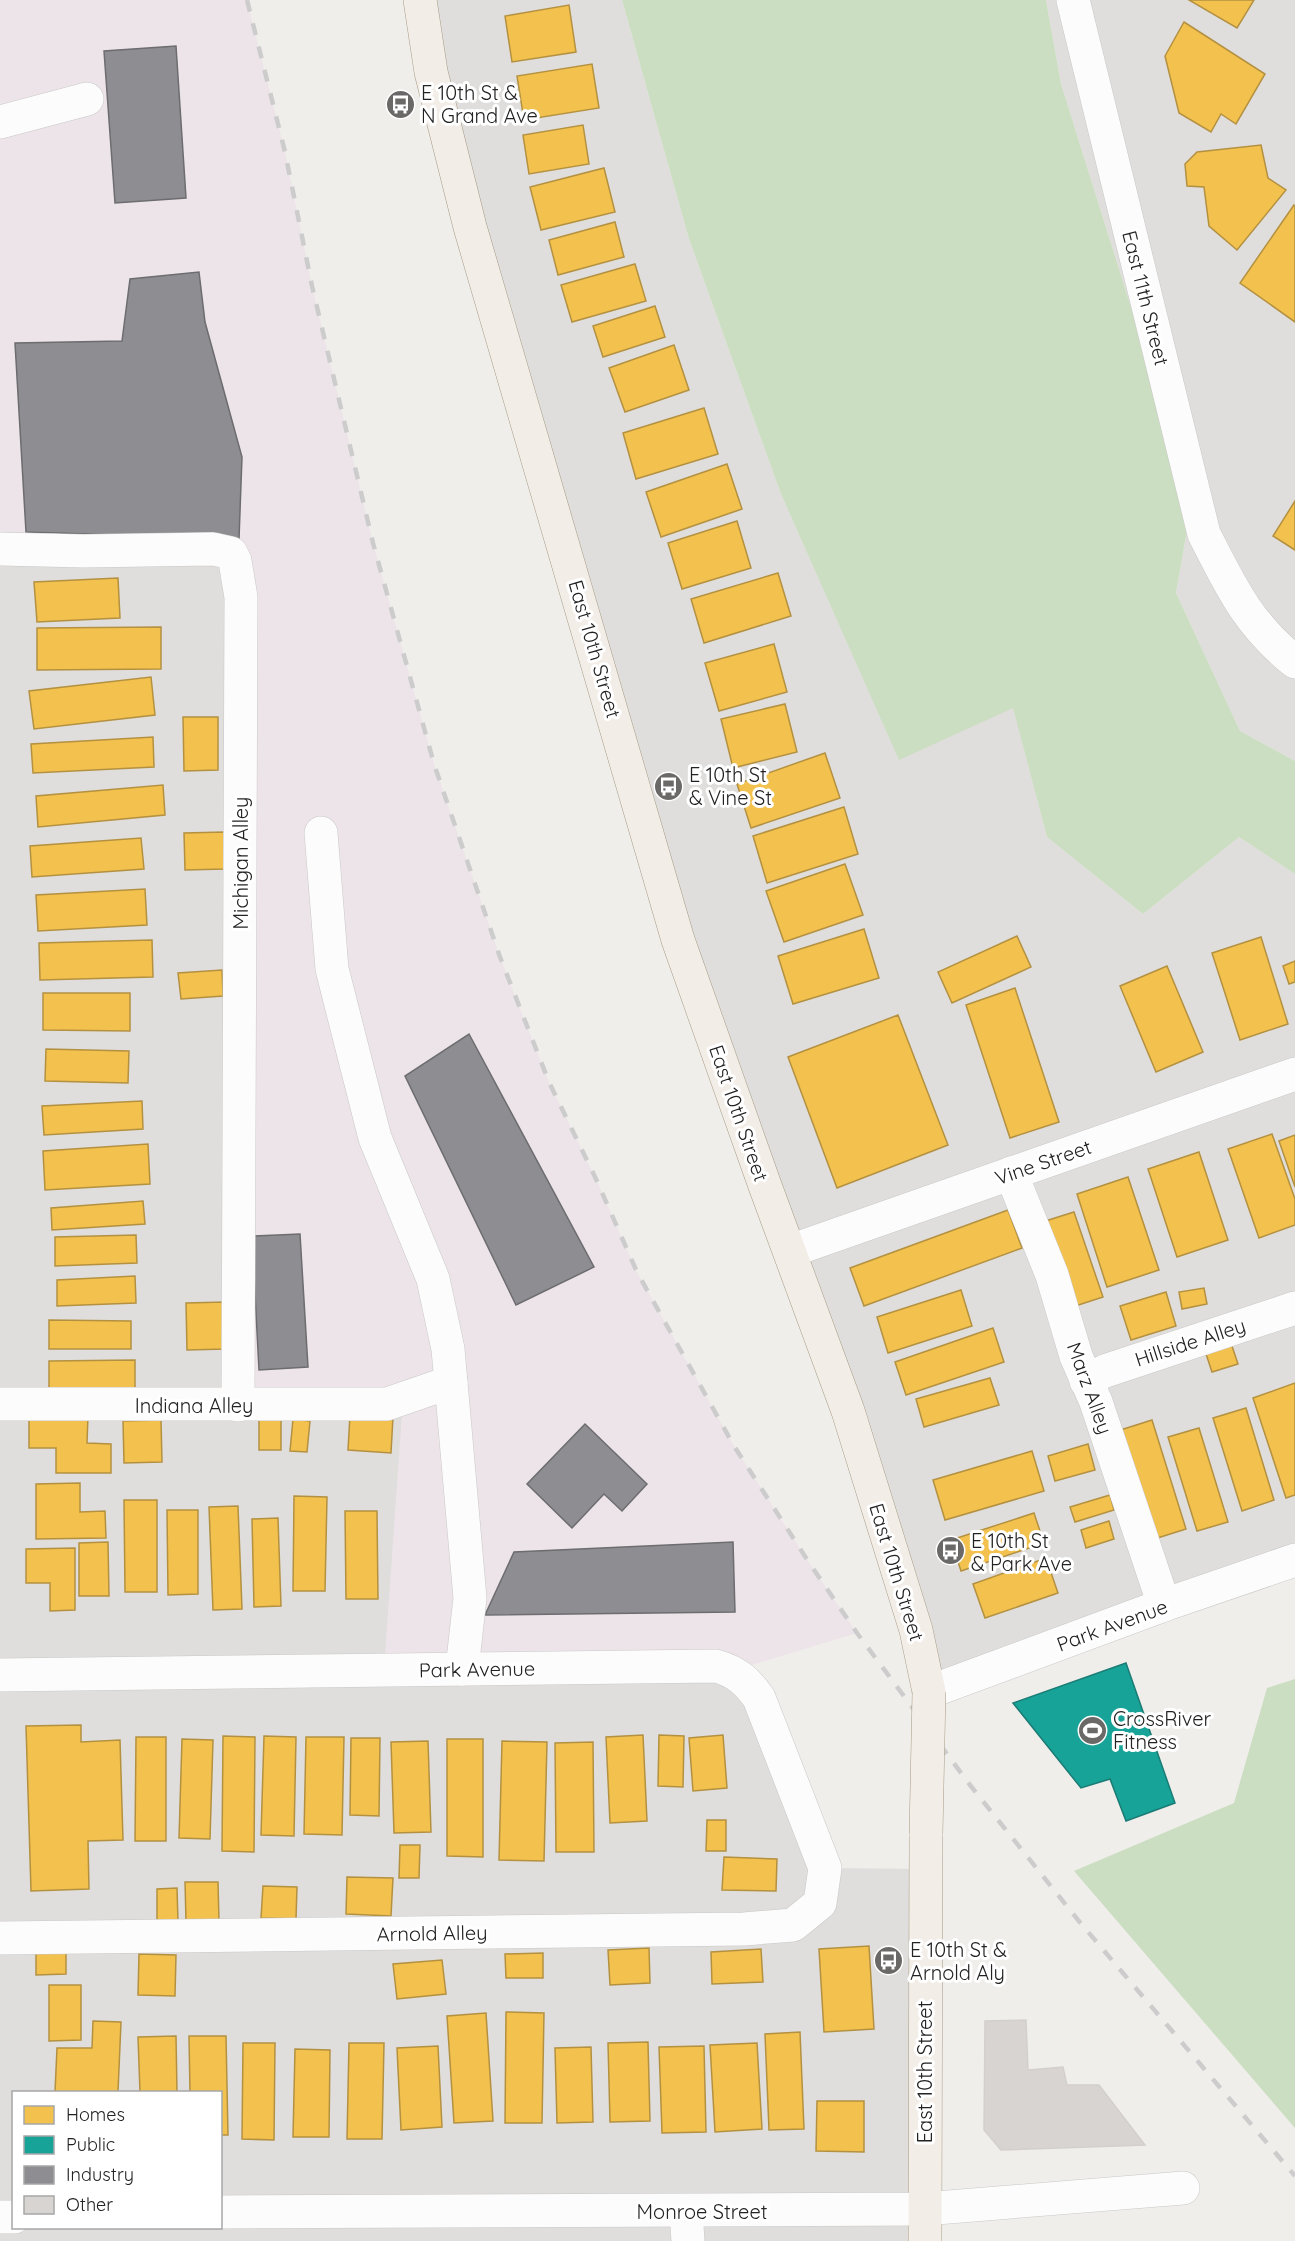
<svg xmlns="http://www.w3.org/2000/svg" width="1295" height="2241" font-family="Quicksand,sans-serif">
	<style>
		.residential { fill: #dfdedc; fill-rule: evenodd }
		.industrial { fill: #ede4e9 }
		.forest { fill: #cbdec1 }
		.homes { fill: #f2c14e; stroke: #b49141; stroke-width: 1.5 }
		.public { fill: #17a398; stroke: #1a7c75; stroke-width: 1.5 }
		.industry { fill: #8d8d92; stroke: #6d6d70; stroke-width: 1.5 }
		.building { fill: #d7d4d2; stroke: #d3d0cc; stroke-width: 1.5 }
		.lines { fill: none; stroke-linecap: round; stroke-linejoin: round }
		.minor-casing { stroke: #c9c8c7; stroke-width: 34 }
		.major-casing { stroke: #a79c86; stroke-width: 34 }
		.minor { stroke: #fdfcfc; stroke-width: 33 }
		.major { stroke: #f3ede7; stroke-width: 33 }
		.rail { stroke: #ccc; stroke-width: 4.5; stroke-dasharray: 12 12; stroke-linecap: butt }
		.major-bridge-casing { stroke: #a79c86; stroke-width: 34; stroke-linecap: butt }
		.major-bridge { stroke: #f3ede7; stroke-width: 33 }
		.labels { text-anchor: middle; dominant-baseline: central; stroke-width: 6; stroke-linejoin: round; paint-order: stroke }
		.poi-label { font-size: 20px; fill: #222; stroke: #fff; text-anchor: start }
		.street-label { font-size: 20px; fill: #222; stroke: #fff }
	</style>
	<rect width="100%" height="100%" fill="#f0eeeb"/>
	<!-- residential -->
	<g class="residential">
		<polygon points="420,0 622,0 689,239 781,494 899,759 1013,707 1047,837 1143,914 1239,837 1295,874 1295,1560 929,1692 764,1183"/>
		<polygon points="1046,0 1295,0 1295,761 1240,731 1176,593 1192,502 1061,84"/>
		<path d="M0,549L231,553L387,1404L732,1671L825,1868L925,1869V2241H0ZM14,2092H220V2228H14Z"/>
	</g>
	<!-- industrial -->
	<polygon class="industrial" points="0,0 247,0 285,152 312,286 373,543 434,764 500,957 549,1082 596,1179 637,1272 734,1446 808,1561 857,1633 732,1671 384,1670 402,1413 238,1405 235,561 0,549"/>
	<!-- forest -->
	<g class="forest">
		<polygon points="622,0 1046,0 1061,84 1192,502 1176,593 1240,731 1295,761 1295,874 1239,837 1143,914 1047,837 1013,708 899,760 781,494 689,239"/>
		<polygon points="1295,1679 1295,2128 1074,1871 1234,1803 1267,1688"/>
	</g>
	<!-- homes -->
	<g class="homes">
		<polygon points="1189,0 1254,0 1237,28"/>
		<polygon points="569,5 576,52 512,62 505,16"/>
		<polygon points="1184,22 1265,74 1236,124 1221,114 1211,132 1179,113 1165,56"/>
		<polygon points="592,64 599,108 524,120 517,76"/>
		<polygon points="583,125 589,164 529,174 523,135"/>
		<polygon points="1261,145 1268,178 1286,190 1237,250 1209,226 1204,187 1187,186 1185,164 1197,152"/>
		<polygon points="604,168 615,212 541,230 530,187"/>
		<polygon points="1294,205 1295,206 1295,322 1240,283"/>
		<polygon points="615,222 624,257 558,275 549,240"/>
		<polygon points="635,264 646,301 572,322 561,285"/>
		<polygon points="655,306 665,337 603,357 593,326"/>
		<polygon points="674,345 689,390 625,412 609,368"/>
		<polygon points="704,408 718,454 636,479 623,433"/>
		<polygon points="727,464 742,509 661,537 646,492"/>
		<polygon points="1295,501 1295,550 1273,536"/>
		<polygon points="737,521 751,568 682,589 668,543"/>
		<polygon points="778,573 791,616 704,643 691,599"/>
		<polygon points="118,578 120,618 37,622 34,582"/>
		<polygon points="161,627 161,669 37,670 37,628"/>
		<polygon points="774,644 787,692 719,711 705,663"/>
		<polygon points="151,677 155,715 34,729 29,691"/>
		<polygon points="785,704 797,752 733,768 721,719"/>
		<polygon points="183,717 218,717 218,770 184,771"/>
		<polygon points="153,737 154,767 33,773 31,744"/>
		<polygon points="825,753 840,798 751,828 737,784"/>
		<polygon points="163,785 165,815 38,827 36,796"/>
		<polygon points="844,807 858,854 767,883 753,836"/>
		<polygon points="224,832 225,869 185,870 184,833"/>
		<polygon points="141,838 144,869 32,877 30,846"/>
		<polygon points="845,864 863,915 784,942 766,891"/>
		<polygon points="145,889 147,925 38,931 36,895"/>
		<polygon points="864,929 879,978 793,1004 778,956"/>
		<polygon points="1017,936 1031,967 952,1003 938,972"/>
		<polygon points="1261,937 1288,1024 1240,1040 1212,953"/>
		<polygon points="152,940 153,977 40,980 39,943"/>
		<polygon points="1295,961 1295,982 1289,984 1283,966"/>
		<polygon points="1167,966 1203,1052 1156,1072 1120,986"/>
		<polygon points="222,970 223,996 181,999 178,973"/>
		<polygon points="1015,988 1059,1122 1010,1138 966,1005"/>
		<polygon points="43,993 130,993 130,1031 43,1030"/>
		<polygon points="898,1015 948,1145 837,1188 788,1057"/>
		<polygon points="46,1049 129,1051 128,1083 45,1081"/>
		<polygon points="142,1101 143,1129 44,1135 42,1106"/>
		<polygon points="1272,1134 1295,1199 1295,1225 1259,1238 1228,1149"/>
		<polygon points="1295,1135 1295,1187 1279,1141"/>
		<polygon points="148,1144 150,1184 45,1190 43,1151"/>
		<polygon points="1199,1152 1228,1240 1177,1257 1148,1169"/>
		<polygon points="1128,1177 1159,1270 1107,1287 1077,1194"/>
		<polygon points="143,1201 145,1224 52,1230 51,1208"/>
		<polygon points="1008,1210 1022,1248 864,1306 850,1268"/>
		<polygon points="1074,1212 1103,1297 1069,1308 1039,1223"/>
		<polygon points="136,1235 137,1263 55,1266 55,1237"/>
		<polygon points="135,1276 136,1303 57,1306 57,1280"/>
		<polygon points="1204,1288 1207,1304 1182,1309 1179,1292"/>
		<polygon points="961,1290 972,1326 888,1353 877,1317"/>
		<polygon points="1166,1292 1176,1326 1131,1340 1120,1306"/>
		<polygon points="225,1302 226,1349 187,1350 186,1303"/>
		<polygon points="49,1320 131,1321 131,1349 49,1349"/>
		<polygon points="993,1328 1004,1362 906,1395 895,1362"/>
		<polygon points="1231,1343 1238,1364 1212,1372 1205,1351"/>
		<polygon points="135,1360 135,1389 49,1390 49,1361"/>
		<polygon points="990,1378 999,1405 924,1427 916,1399"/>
		<polygon points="1295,1383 1295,1495 1286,1498 1253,1398"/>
		<polygon points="1246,1408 1274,1500 1242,1511 1213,1418"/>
		<polygon points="350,1415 393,1417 391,1453 348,1450"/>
		<polygon points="88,1416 87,1443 111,1444 111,1473 56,1473 56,1448 29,1448 29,1417"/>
		<polygon points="293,1419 310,1421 307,1452 290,1451"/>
		<polygon points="161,1420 162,1462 124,1463 123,1421"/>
		<rect x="259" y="1420" width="22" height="30"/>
		<polygon points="1152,1420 1186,1529 1148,1541 1114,1432"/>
		<polygon points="1199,1428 1228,1522 1197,1531 1168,1437"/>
		<polygon points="1088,1444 1095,1470 1055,1481 1048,1456"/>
		<polygon points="1032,1451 1044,1491 945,1520 933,1480"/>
		<polygon points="80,1483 80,1512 105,1511 106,1538 36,1539 36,1484"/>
		<polygon points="1110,1495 1114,1510 1075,1522 1070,1507"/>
		<polygon points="294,1496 327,1497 325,1591 293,1591"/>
		<polygon points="124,1500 157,1500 157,1592 125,1592"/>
		<polygon points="238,1506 242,1609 213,1610 209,1507"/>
		<polygon points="167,1510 198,1510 198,1594 168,1595"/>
		<polygon points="345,1511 377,1511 378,1599 346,1599"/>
		<polygon points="1034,1513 1044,1543 961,1571 951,1540"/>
		<polygon points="278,1518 281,1606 254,1607 252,1519"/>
		<polygon points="1109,1521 1114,1539 1086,1548 1081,1530"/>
		<polygon points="108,1542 109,1596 79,1596 79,1543"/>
		<polygon points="75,1548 75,1610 50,1611 50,1583 26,1583 26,1549"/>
		<polygon points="1046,1558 1058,1593 985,1618 973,1584"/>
		<polygon points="81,1725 81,1742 120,1740 123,1840 88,1841 89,1889 31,1891 26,1726"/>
		<polygon points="643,1735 647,1821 610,1823 606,1737"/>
		<polygon points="659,1735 684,1736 683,1787 658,1786"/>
		<polygon points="723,1735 727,1788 693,1791 689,1738"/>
		<polygon points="223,1736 255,1737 254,1852 222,1851"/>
		<polygon points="264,1736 296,1737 294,1836 261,1835"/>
		<polygon points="136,1737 166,1737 166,1841 135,1841"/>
		<polygon points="306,1737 344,1737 342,1835 304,1834"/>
		<polygon points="351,1738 380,1738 379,1816 350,1815"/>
		<polygon points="182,1739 213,1740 210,1839 179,1838"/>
		<polygon points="447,1739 483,1739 483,1857 447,1856"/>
		<polygon points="428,1741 431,1832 394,1833 391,1742"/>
		<polygon points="502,1741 547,1742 544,1861 499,1860"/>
		<polygon points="593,1742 594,1852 556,1852 555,1743"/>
		<polygon points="707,1820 726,1820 726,1851 706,1851"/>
		<polygon points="400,1845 420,1845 419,1878 399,1878"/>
		<polygon points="724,1857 777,1859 776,1891 722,1890"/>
		<polygon points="347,1877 393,1878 391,1916 346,1914"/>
		<polygon points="185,1882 218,1882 219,1921 186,1921"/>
		<polygon points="263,1886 297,1887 296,1919 261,1918"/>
		<polygon points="177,1888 178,1922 157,1922 157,1889"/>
		<polygon points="869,1946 874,2029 824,2032 819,1949"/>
		<polygon points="36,1947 66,1947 66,1974 36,1975"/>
		<polygon points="649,1948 650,1983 610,1985 608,1950"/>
		<polygon points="761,1949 763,1982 712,1984 711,1952"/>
		<polygon points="543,1953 543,1978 506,1978 505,1954"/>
		<polygon points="139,1954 176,1955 175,1996 138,1995"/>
		<polygon points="442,1960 446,1994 397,1999 393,1964"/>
		<polygon points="49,1985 81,1985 81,2040 49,2041"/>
		<polygon points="506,2012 544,2013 542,2123 505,2123"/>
		<polygon points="486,2013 493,2121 454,2123 447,2016"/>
		<polygon points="93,2021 121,2022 118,2092 55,2092 57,2048 92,2048"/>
		<polygon points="800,2032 804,2129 769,2130 765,2034"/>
		<polygon points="176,2036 177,2092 140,2092 138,2037"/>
		<polygon points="189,2036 226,2036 228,2135 220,2135 220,2092 190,2092"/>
		<polygon points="648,2042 650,2121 610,2122 608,2043"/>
		<polygon points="243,2043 275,2043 274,2140 242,2139"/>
		<polygon points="349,2043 384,2043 382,2139 347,2139"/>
		<polygon points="757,2043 762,2129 715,2132 710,2045"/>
		<polygon points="438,2046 442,2127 401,2130 397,2048"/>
		<polygon points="704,2046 706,2132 662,2133 659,2047"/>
		<polygon points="591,2047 593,2122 557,2123 555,2048"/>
		<polygon points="295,2049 330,2050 329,2137 293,2137"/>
		<polygon points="817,2101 864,2101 864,2152 816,2151"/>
	</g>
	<!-- public -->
	<polygon class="public" points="1126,1663 1175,1803 1126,1821 1110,1779 1081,1788 1013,1703"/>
	<!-- industry -->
	<g class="industry">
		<polygon points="176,46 186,198 115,203 104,51"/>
		<polygon points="199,272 205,322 242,457 239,539 26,532 15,343 122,341 130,279"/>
		<polygon points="469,1034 594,1267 516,1305 405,1076"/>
		<polygon points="300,1234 308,1367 259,1370 252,1236"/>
		<polygon points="585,1424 647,1484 622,1511 604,1494 572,1528 527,1484"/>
		<polygon points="733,1542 735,1612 485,1615 514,1552"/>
	</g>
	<!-- building -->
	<polygon class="building" points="1026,2020 1028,2070 1063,2067 1067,2085 1099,2085 1145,2145 1001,2150 984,2130 985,2021"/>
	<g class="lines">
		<defs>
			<g id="minor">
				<path d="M1073,0L1204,534C1231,587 1247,623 1295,662"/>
				<polyline points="0,122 87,99"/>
				<polyline points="0,549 84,551 213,549 231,553 235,561 241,597 238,1405"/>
				<polyline points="321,833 332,969 375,1138 433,1279 448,1349 470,1598 462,1669"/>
				<polyline points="1011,1173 1052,1275 1076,1356 1096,1402 1164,1605"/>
				<polyline points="790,1251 1295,1074"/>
				<polyline points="1086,1381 1105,1371 1295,1308"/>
				<polyline points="0,1404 387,1404 451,1382"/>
				<path d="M0,1675L716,1666C737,1672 747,1681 759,1698L825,1868L820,1903L793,1925L744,1929L0,1938"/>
				<polyline points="929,1692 1164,1605 1295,1560"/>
				<polyline points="220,2212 924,2209 1183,2188"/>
				<polyline points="686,2212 688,2241"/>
				<polyline points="0,2217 14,2217"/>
			</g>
			<g id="major">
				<polyline points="420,0 431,72 470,227 678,940 764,1183 848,1411 916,1630 929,1692"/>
				<polyline points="925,2241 926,1834"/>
			</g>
		</defs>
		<!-- minor casing -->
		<use href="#minor" class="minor-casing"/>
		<!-- major casing -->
		<use href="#major" class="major-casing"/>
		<!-- minor -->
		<use href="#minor" class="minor"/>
		<!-- major -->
		<use href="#major" class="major"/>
		<!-- rail -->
		<polyline class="rail" points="247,0 285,152 312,286 373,543 434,764 500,957 549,1082 596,1179 637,1272 734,1446 808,1561 857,1633 970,1785 1078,1920 1295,2176"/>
		<defs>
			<polyline id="major-bridge" points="926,1834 929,1692"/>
		</defs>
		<!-- major-bridge casing -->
		<use href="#major-bridge" class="major-bridge-casing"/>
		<!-- major-bridge -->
		<use href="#major-bridge" class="major-bridge"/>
	</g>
	<!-- icons -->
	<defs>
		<symbol id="bus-disc" viewBox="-11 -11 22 22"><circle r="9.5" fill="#6a6968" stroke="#fff"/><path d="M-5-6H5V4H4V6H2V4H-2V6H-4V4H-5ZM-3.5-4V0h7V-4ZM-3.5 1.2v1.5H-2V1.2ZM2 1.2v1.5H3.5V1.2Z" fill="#fff"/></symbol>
		<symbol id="stadium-disc" viewBox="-11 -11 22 22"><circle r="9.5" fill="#6a6968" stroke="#fff"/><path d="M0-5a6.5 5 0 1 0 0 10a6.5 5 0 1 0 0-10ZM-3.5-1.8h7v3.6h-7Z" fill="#fff"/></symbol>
	</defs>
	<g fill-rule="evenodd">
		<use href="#bus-disc" x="384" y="88" width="33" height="33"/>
		<use href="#bus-disc" x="652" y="770" width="33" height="33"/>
		<use href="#bus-disc" x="934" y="1534" width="33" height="33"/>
		<use href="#stadium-disc" x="1076" y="1714" width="33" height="33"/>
		<use href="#bus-disc" x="872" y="1944" width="33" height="33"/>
	</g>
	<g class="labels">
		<!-- poi labels -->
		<g class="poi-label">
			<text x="421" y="92">E 10th St &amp;<tspan x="421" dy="23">N Grand Ave</tspan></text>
			<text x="689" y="774">E 10th St<tspan x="689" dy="23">&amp; Vine St</tspan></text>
			<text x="971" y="1540">E 10th St<tspan x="971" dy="23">&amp; Park Ave</tspan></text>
			<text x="1113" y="1718">CrossRiver<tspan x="1113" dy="23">Fitness</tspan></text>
			<text x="910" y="1949">E 10th St &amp;<tspan x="910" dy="23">Arnold Aly</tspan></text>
		</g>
		<!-- street labels -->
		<g class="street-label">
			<text transform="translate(1146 298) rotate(76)">East 11th Street</text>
			<text transform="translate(595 649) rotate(74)">East 10th Street</text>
			<text transform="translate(240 863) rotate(-90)">Michigan Alley</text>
			<text transform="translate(739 1113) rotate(71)">East 10th Street</text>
			<text transform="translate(1043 1162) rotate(-19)">Vine Street</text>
			<text transform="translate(1190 1342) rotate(-18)">Hillside Alley</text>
			<text transform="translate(1090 1388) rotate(70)">Marz Alley</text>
			<text x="194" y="1405">Indiana Alley</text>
			<text transform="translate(897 1572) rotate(73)">East 10th Street</text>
			<text transform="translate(1112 1625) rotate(-20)">Park Avenue</text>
			<text transform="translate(477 1669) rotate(-1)">Park Avenue</text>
			<text transform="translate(432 1933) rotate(-1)">Arnold Alley</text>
			<text transform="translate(924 2072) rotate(-90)">East 10th Street</text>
			<text x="702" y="2211">Monroe Street</text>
		</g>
	</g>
	<!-- legend -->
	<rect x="12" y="2091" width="210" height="138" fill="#ffffff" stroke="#a7a7a7" stroke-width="1.5"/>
	<rect x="24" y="2106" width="30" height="18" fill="#f2c14e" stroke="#a7a7a7" stroke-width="1.5"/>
	<text x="66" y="2121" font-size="18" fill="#222222">Homes</text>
	<rect x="24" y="2136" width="30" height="18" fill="#17a398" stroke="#a7a7a7" stroke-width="1.5"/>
	<text x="66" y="2151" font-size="18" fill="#222222">Public</text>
	<rect x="24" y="2166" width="30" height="18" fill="#8d8d92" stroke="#a7a7a7" stroke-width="1.5"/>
	<text x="66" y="2181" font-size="18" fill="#222222">Industry</text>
	<rect x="24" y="2196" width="30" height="18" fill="#d7d4d2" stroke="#a7a7a7" stroke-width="1.5"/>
	<text x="66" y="2211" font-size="18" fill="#222222">Other</text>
</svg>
